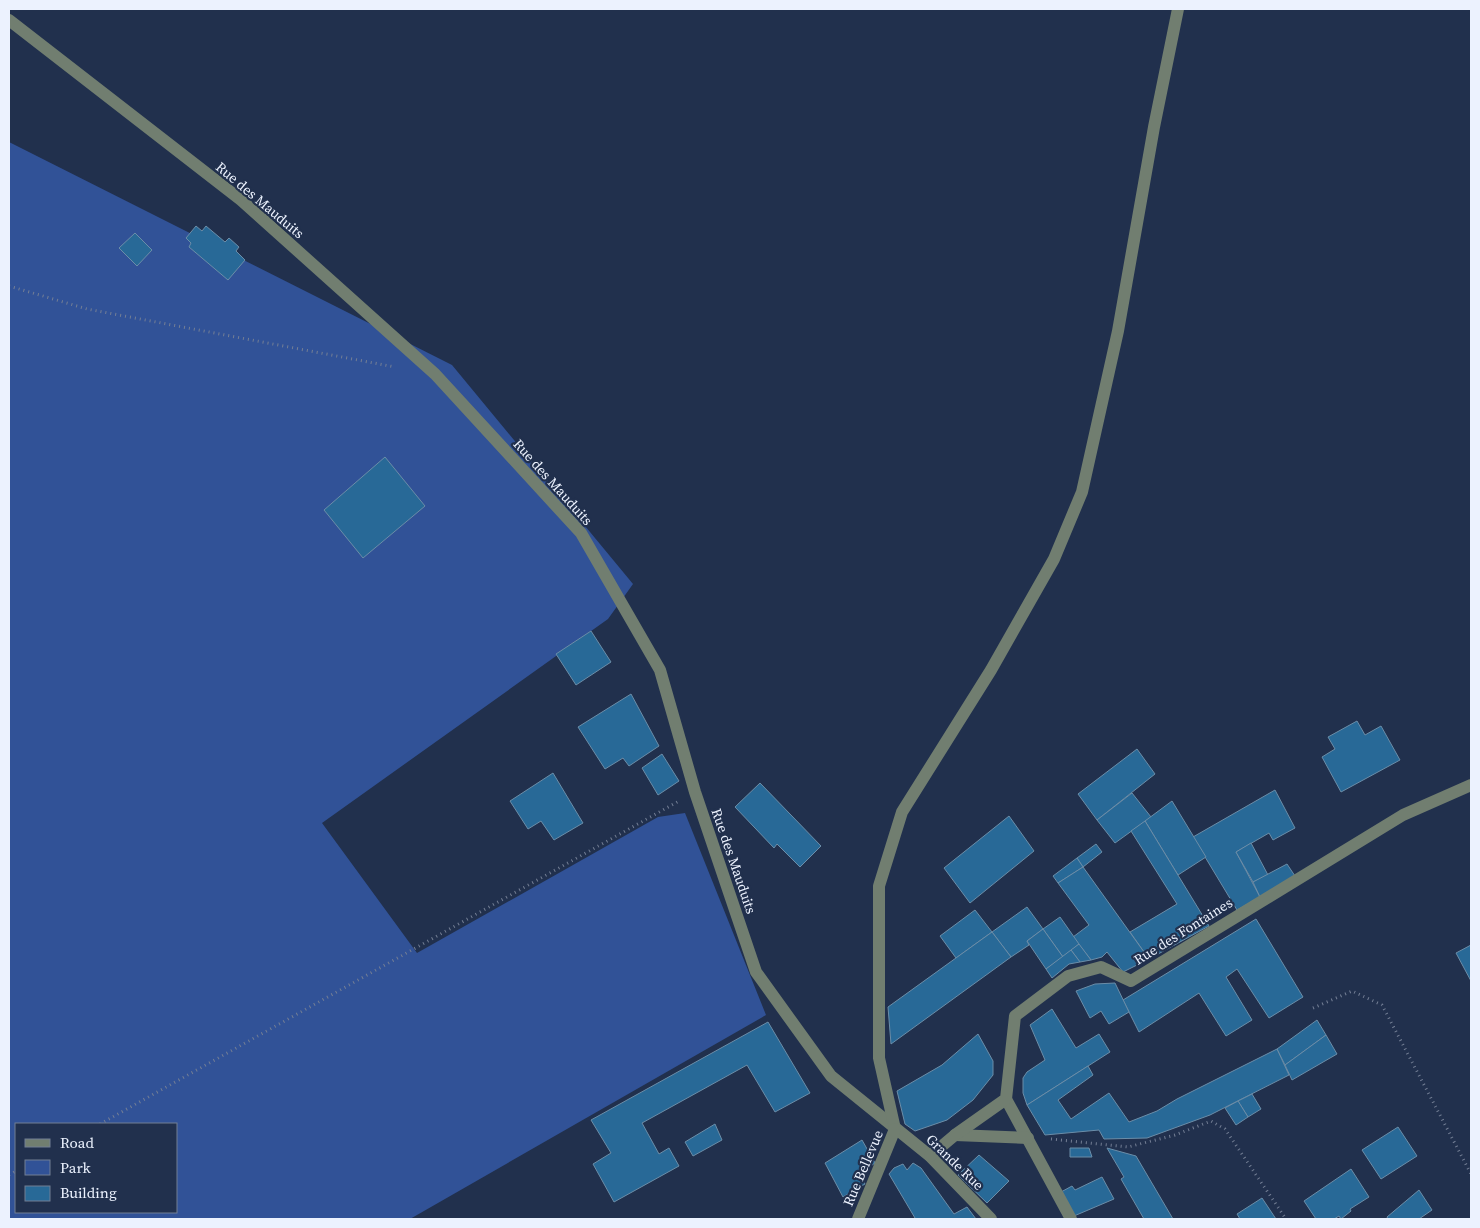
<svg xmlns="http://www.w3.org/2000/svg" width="1480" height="1228" font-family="'Source Serif 4',serif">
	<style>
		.green { fill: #315297; fill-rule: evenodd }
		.building { fill: #286997; stroke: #6b8da8 }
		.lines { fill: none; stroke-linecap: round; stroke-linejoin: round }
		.path { stroke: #747f95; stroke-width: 3; stroke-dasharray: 1 4; stroke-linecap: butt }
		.minor { stroke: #717e70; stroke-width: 12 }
		.labels { text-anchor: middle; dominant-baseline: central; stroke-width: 4.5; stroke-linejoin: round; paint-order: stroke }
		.street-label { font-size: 14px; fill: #ecf2fe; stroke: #21304d }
	</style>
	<rect width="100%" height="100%" fill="#21304d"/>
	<!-- green -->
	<path class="green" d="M9,142L452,365L633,584L608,619L322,823L417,953L658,817L685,813L766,1015L410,1219H9ZM16,1124H176V1212H16Z"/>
	<!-- building -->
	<g class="building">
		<polygon points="196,226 202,231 206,226 225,242 229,238 239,247 236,251 245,260 228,280 189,247 191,243 186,238"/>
		<polygon points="135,233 152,250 137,266 119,248"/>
		<polygon points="385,457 425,506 363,558 324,510"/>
		<polygon points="591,631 611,662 576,685 556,654"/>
		<polygon points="631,694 659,746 629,766 623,758 605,769 578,727"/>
		<polygon points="1357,721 1365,735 1381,726 1400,760 1341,792 1322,757 1335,749 1328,737"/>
		<polygon points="1137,749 1155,774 1097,820 1078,794"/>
		<polygon points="662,754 679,781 658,795 642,768"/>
		<polygon points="553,773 583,823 554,840 541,821 528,829 510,801"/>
		<polygon points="760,783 821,846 800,867 777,844 774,848 735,807"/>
		<polygon points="1275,790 1295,828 1273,840 1269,833 1236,852 1260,897 1237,910 1193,837"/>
		<polygon points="1132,793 1151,817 1115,843 1097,820"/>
		<polygon points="1172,801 1206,857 1178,875 1145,821"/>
		<polygon points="1009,816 1034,851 970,903 944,868"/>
		<polygon points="1145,821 1209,926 1149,959 1130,932 1177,904 1131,831"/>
		<polygon points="1251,843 1268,875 1253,882 1236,852"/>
		<polygon points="1096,844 1102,852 1083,867 1077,858"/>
		<polygon points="1077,858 1083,867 1058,883 1053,876"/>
		<polygon points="1287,864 1295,876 1260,897 1253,882"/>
		<polygon points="1083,867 1149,959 1123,972 1107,952 1102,957 1091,960 1073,937 1089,925 1058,883"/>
		<polygon points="1027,907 1043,929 1027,941 1029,945 1011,957 992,932"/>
		<polygon points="975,910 992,932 956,958 940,936"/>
		<polygon points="1060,917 1079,944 1063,957 1043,929"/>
		<polygon points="1256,919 1303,997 1269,1018 1237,969 1226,977 1252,1020 1226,1036 1199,993 1139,1032 1123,1000"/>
		<polygon points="1043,929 1063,957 1046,969 1027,941"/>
		<polygon points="992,932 1011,957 891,1044 888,1007"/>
		<polygon points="1079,944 1091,960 1080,962 1071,950"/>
		<polygon points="1471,945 1471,981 1456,953"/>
		<polygon points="1071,950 1080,962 1069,964 1052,978 1046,969"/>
		<polygon points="1115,983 1129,1012 1109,1024 1101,1011 1090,1018 1076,991 1095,984"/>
		<polygon points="1052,1009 1076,1048 1099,1034 1110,1052 1027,1105 1023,1093 1023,1078 1027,1072 1045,1060 1030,1025"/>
		<polygon points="1317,1020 1326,1035 1285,1065 1277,1049"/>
		<polygon points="768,1022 810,1093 775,1112 747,1065 642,1123 659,1154 669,1148 679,1166 614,1202 593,1164 611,1153 591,1120"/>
		<polygon points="978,1034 993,1061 993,1075 973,1100 947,1120 915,1131 905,1124 897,1091 942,1065"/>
		<polygon points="1326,1035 1337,1054 1292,1080 1285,1065"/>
		<polygon points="1277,1049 1289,1075 1210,1115 1147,1138 1104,1139 1099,1130 1045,1135 1027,1105 1088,1066 1093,1075 1058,1100 1071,1119 1109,1093 1129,1122 1157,1111 1177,1099"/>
		<polygon points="1252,1094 1261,1109 1248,1117 1238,1101"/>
		<polygon points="1238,1101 1248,1117 1236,1125 1225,1108"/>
		<polygon points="715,1124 722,1140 693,1156 685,1142"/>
		<polygon points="1398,1127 1417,1156 1381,1179 1362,1150"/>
		<polygon points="862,1140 875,1163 859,1174 865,1184 843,1197 825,1163"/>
		<polygon points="1070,1148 1089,1148 1092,1157 1070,1157"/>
		<polygon points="1107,1148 1136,1156 1173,1219 1144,1219 1121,1179 1124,1177"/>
		<polygon points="979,1155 1009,1181 987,1203 958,1175"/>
		<polygon points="913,1163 921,1168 954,1214 967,1207 976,1219 913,1219 915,1218 889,1174 894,1168 903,1164 907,1170"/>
		<polygon points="1351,1169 1369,1197 1350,1209 1351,1211 1341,1219 1339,1216 1334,1219 1316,1219 1304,1201"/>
		<polygon points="1102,1177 1114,1199 1074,1216 1061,1192 1072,1186 1075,1190"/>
		<polygon points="1419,1190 1432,1210 1419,1219 1388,1219 1387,1217"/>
		<polygon points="1262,1198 1276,1219 1240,1219 1237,1214"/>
	</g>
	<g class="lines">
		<!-- path -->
		<g class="path">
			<polyline points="9,286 87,309 395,367"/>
			<polyline points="1313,1008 1352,991 1382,1005 1471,1174"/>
			<polyline points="100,1124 679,801"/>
			<polyline points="1051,1139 1128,1147 1175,1135 1211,1121 1225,1129 1286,1219"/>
			<polyline points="9,1175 16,1171"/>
		</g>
		<!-- minor -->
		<g class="minor">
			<polyline points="9,20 241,200 435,374 581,533 660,670 695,792 756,972 831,1076 930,1156 991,1219"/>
			<polyline points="1006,1099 1071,1219"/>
			<polyline points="895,1129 879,1058 879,886 902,812 991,670 1054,559 1082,492 1118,331 1154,127 1178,9"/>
			<polyline points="955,1135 1028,1138"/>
			<polyline points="930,1156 955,1135 1006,1099 1015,1016 1068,976 1101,967 1131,981 1403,815 1471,785"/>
			<polyline points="858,1219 895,1129"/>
		</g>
	</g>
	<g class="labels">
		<!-- street labels -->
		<g class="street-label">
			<text transform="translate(260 200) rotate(40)">Rue des Mauduits</text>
			<text transform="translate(553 482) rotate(48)">Rue des Mauduits</text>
			<text transform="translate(734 861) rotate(71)">Rue des Mauduits</text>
			<text transform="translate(1183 931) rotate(-32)">Rue des Fontaines</text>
			<text transform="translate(955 1162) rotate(44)">Grande Rue</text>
			<text transform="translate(863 1168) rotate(-67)">Rue Bellevue</text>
		</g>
	</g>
	<!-- border -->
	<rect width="1480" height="1228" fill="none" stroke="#ecf2fe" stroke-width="20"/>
	<!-- legend -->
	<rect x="15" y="1123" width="162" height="90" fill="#21304d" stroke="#727e94"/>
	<rect x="25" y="1139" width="25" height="8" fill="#717e70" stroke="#727e94"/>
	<text x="60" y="1148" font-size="15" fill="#ecf2fe">Road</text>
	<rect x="25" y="1160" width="25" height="15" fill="#315297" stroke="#727e94"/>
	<text x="60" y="1173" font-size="15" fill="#ecf2fe">Park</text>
	<rect x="25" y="1186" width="25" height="15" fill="#286997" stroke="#727e94"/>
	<text x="60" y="1198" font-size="15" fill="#ecf2fe">Building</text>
</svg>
